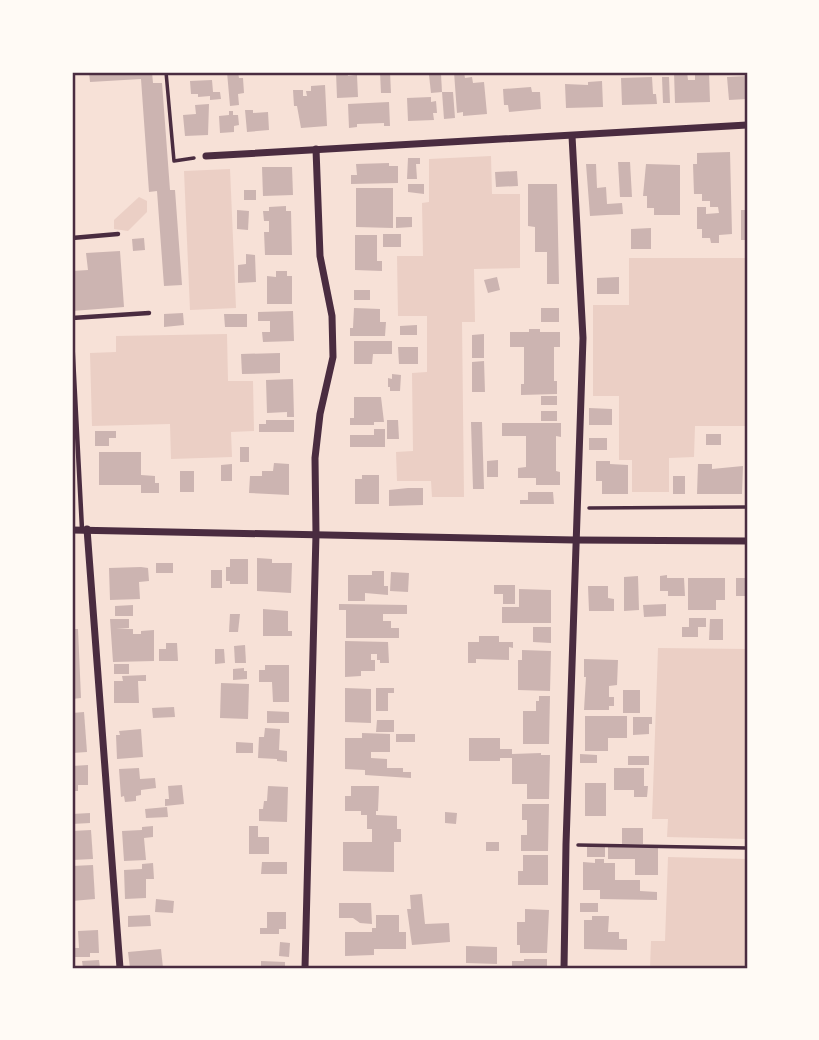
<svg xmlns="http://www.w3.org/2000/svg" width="819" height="1040" font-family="Commissioner,sans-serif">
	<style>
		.green { fill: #ebcfc5 }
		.building { fill: #ccb4b1 }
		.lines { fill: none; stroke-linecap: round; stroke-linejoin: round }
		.path { stroke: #4a2c40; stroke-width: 3.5 }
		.service { stroke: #4a2c40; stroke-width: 4.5 }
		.minor { stroke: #4a2c40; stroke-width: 7 }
		.neatline { fill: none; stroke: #4a2c40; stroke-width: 2.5 }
	</style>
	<rect width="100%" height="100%" fill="#f7e1d7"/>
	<!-- green -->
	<g class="green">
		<polygon points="491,156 492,194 520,194 520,268 474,269 475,322 462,322 464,497 432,497 431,481 397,481 396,452 413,451 412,373 427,372 427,316 398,316 397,256 423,256 422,203 429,202 429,159"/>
		<polygon points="230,169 236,308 190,310 184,171"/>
		<polygon points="139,197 147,201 147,212 128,231 114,229 114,220"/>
		<polygon points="629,258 747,258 747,426 695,426 694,457 669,458 669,492 632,492 632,460 619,460 619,396 593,396 593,305 629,305"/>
		<polygon points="227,334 228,381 253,381 254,431 231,432 232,457 171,459 170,424 92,426 90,353 116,352 116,336"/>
		<polygon points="658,648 747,649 747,839 667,837 668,819 652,819"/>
		<polygon points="668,857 747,859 747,968 650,968 651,941 665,941"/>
	</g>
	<!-- building -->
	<g class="building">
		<polygon points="89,72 152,72 153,83 162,83 170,190 175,190 182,285 164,286 157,191 149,192 141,79 90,82"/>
		<polygon points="227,72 238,72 239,78 243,78 244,93 238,94 239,105 230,106"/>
		<polygon points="336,72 347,72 348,76 357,75 358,97 337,98"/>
		<polygon points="380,72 390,72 391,93 381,93"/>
		<polygon points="454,72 464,72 465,78 472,77 473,83 484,82 487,114 463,116 463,112 457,113"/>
		<polygon points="674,72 687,72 688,80 695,80 695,72 709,72 710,102 675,103"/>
		<polygon points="441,74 442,92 431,93 429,75"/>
		<polygon points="747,76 747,99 729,100 727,77"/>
		<polygon points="652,77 653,94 656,94 657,104 622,105 621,78"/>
		<polygon points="662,77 669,77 670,103 663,103"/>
		<polygon points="212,80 213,92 220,92 221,99 210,100 210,96 198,97 198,94 191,94 190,81"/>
		<polygon points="602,81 603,107 566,108 565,84 588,85 588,82"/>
		<polygon points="325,85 327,126 301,128 297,106 294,106 293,90 303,90 303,96 307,96 306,91 311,91 311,86"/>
		<polygon points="531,87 532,92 540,92 541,109 509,112 508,105 504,105 503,89"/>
		<polygon points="442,92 453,92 455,118 444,119"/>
		<polygon points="431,97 431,102 436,101 437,113 433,113 434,120 408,121 407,98"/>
		<polygon points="389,102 390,126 384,126 384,123 357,124 357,127 349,128 348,104"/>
		<polygon points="209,104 208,135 185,136 183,115 196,114 195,105"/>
		<polygon points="245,110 253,110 253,113 268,112 269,130 247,132"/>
		<polygon points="229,111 233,111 233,115 238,115 239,125 234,126 234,132 220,133 219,116 229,115"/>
		<polygon points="730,152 732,234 719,235 719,243 711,243 710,238 702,238 702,229 697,229 697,207 706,207 706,214 719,213 718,207 710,207 710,201 702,201 702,194 694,194 693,164 697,164 697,153"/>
		<polygon points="408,158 420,158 420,164 416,164 417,179 407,179"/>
		<polygon points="618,162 630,162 632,197 620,197"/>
		<polygon points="389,163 389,166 398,166 398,183 351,184 351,175 357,175 356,164"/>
		<polygon points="586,164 596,164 597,188 606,187 607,204 622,203 623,214 590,216"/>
		<polygon points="646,164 680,165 680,215 654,215 654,208 647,208 647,196 643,196"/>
		<polygon points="262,167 292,167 293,195 263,196"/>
		<polygon points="517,171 518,186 496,187 495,172"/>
		<polygon points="408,184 424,184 424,194 408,192"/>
		<polygon points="528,184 557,184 559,284 547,284 547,252 535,252 535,227 528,226"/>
		<polygon points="356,188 393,188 393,228 356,227"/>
		<rect x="244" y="190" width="12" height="10"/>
		<polygon points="286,206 286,211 291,211 292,255 265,255 264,232 269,232 269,221 264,221 263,211 269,211 269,207"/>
		<polygon points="237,210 249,211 248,230 237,229"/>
		<rect x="741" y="210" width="6" height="30"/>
		<polygon points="396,217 412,217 412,227 396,228"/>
		<polygon points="651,228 651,249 631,249 631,229"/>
		<rect x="383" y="234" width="18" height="13"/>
		<polygon points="355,235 377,235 377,261 382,261 382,271 355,270"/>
		<polygon points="144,238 145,250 133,251 132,239"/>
		<polygon points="120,251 124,307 72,311 72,271 88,270 86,253"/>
		<polygon points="246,254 255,255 256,282 238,283 238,265 246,264"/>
		<polygon points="276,271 287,271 287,276 292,276 292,304 267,304 267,276 276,277"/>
		<polygon points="497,277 500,290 488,293 484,280"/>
		<polygon points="619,277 619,294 597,294 597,278"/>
		<rect x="354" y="290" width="16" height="10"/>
		<polygon points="354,308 380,309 380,322 386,322 385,336 350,336 350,328 353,328"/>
		<rect x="541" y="308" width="18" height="14"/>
		<polygon points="293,311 294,341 263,342 262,332 270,332 270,321 258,321 258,312"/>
		<polygon points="183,313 184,325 164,327 164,314"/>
		<polygon points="224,314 247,314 247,327 225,327"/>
		<polygon points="417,325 417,335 400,335 400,326"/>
		<polygon points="529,329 540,329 540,332 560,332 560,347 554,347 554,381 557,381 557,394 521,395 521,384 524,384 524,347 510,347 510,332 529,332"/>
		<polygon points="484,334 484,358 472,358 472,335"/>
		<polygon points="354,341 392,341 392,354 373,354 372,364 354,364"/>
		<polygon points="398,347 418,347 418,364 399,364"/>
		<polygon points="280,353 280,373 242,374 241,354"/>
		<polygon points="484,361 485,392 472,392 472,362"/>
		<polygon points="392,374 401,375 400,391 390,391 390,387 388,387 388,378 392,379"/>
		<polygon points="293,379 294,417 287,417 287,412 267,413 266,380"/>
		<rect x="541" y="396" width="16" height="9"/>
		<polygon points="354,397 381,397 384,422 374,422 374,425 350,425 350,418 354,418"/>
		<polygon points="589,408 612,409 612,425 589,425"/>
		<rect x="541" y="411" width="16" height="10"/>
		<polygon points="266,420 294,420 294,432 259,432 259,424 266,424"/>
		<polygon points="387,420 398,420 399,439 387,439"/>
		<polygon points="471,422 482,422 484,489 473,489"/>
		<polygon points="502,423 561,423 561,437 556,436 556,471 560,472 560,485 536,485 536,478 518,478 518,468 526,467 526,436 502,436"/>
		<polygon points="374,429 385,429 385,447 350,447 350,435 374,435"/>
		<polygon points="95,431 116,431 116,438 109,438 109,446 95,446"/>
		<rect x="706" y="434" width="15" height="11"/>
		<rect x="589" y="438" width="18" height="12"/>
		<rect x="240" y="447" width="9" height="15"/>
		<polygon points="99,452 141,452 141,475 155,476 155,483 159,483 159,493 141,493 141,485 99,485"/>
		<polygon points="498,460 498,477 487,477 487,461"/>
		<polygon points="596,461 610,461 610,464 628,465 628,494 602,494 602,481 596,481"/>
		<polygon points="274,463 289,464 289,495 249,493 250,476 262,476 262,471 273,471"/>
		<polygon points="232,464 232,481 221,481 221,465"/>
		<polygon points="698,464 712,464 712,469 743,466 742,494 697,494"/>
		<rect x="180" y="471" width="14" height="21"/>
		<polygon points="362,475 379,475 379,504 355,504 355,479 362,479"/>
		<rect x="673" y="476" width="12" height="18"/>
		<polygon points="408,488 423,488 423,505 389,506 389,490"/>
		<polygon points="528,492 553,492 554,504 520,504 520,500 528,500"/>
		<polygon points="257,558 272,559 272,563 292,563 291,593 257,591"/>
		<polygon points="230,559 248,559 248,584 230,584 230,581 226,581 226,567 230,567"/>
		<rect x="156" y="563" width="17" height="10"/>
		<polygon points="141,567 148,568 149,581 139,582 140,599 110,600 109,568"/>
		<rect x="211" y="570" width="11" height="18"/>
		<polygon points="372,571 384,571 384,586 388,586 388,595 365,593 365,601 348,601 348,575 372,575"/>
		<polygon points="391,572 409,573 408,592 390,591"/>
		<polygon points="667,575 667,578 684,578 685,596 668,596 668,591 660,591 660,576"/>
		<polygon points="638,576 639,610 624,611 624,577"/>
		<polygon points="688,578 725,578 725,600 716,600 716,610 688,610"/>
		<rect x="736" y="578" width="11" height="18"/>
		<polygon points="494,585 515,585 515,604 503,604 503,594 494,594"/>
		<polygon points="588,586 608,586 608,598 614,599 614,611 589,611"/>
		<polygon points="519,589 551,590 551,623 502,623 502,607 519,607"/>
		<polygon points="339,604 407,605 407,614 383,614 383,621 391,621 391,628 399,628 399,638 346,638 346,610 339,610"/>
		<polygon points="666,604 666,616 644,617 643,605"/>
		<polygon points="133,605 133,616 115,616 115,606"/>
		<polygon points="263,609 288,611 288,631 292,631 292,636 263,636"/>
		<polygon points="230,614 240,614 238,632 229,632"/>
		<polygon points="689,618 706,618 706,627 698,627 698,637 682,637 682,627 689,627"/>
		<polygon points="110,619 129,619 129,628 116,629 133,629 133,634 141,634 141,631 154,630 154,661 113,662"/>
		<polygon points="710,619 723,619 723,640 709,640"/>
		<polygon points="533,627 551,627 551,643 533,642"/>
		<polygon points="72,629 78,629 81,698 72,699"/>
		<polygon points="479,636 499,636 499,642 513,642 513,648 509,647 509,660 476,659 476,663 468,663 468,642 479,642"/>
		<polygon points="345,641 388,642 389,663 380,663 380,660 377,660 377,654 371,654 371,660 375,660 375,671 361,671 361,676 345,677"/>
		<polygon points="166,643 177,643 178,661 159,661 159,649 166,649"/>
		<polygon points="245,645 246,663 235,663 234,646"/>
		<polygon points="215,649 224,649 225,663 215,664"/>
		<polygon points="522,650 551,651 550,691 518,690 518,660 522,660"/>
		<polygon points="584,659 618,660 617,685 609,686 609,697 614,697 614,706 609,706 609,710 584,710 586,677 584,677"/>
		<rect x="114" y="664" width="15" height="10"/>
		<polygon points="265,665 289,665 289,702 273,702 272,682 259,682 259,670 265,670"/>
		<polygon points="244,668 244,671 247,671 247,679 233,680 233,669"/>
		<polygon points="146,675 146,681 138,681 139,703 114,703 114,681 123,681 122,676"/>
		<polygon points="221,683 249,684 248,719 220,718"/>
		<polygon points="345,688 371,689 371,723 345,722"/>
		<polygon points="376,688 394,688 394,693 388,693 388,711 376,711"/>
		<rect x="623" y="690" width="17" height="23"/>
		<polygon points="539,696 550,696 549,744 523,744 523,711 536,711 536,701 539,701"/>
		<polygon points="174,707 175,717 153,718 152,708"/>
		<polygon points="267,711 289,712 289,723 267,723"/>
		<polygon points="84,712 87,752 72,753 72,713"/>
		<polygon points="585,716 627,716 627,738 608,738 608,751 585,751"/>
		<polygon points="633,717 652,717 652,724 649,724 649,734 633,735"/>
		<polygon points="377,720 394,720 394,732 376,732"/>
		<polygon points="265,728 280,729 279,750 287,751 287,762 277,761 277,759 258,758 259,737 264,737"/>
		<polygon points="141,729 143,757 117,759 116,735 120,735 119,731"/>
		<polygon points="362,733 390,734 390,752 371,752 371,758 387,759 387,768 403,768 403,772 411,772 411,778 365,775 365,770 345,769 345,738 362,738"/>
		<rect x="396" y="734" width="19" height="8"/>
		<polygon points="469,738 500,738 500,749 512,749 512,754 541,753 541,755 550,755 549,799 527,799 527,784 512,784 512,758 500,758 500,761 469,761"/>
		<polygon points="236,742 253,743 253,753 236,753"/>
		<polygon points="580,754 597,755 597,763 580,763"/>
		<rect x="628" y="756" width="21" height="9"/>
		<polygon points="88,765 88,785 78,785 78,791 72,791 72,766"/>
		<polygon points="139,768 140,779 155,778 156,788 141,790 141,795 136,796 136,801 125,802 124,796 121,797 119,769"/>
		<polygon points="614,768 644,768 644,786 648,786 647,797 634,797 634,790 614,790"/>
		<rect x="585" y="783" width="21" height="33"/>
		<polygon points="182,785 184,804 165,806 165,799 169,799 168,786"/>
		<polygon points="268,786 288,787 287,822 259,821 259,809 263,809 264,801 267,801"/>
		<polygon points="351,786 379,786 378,811 376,811 376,815 397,816 397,829 401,829 401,842 394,842 394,872 343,871 343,842 372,842 372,829 367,829 367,815 361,815 361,811 345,811 345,796 351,796"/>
		<polygon points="522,804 549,804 548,851 521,851 521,835 527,835 527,820 522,820"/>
		<polygon points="167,807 168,817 146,818 145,809"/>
		<polygon points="445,812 457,813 456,824 445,823"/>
		<polygon points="90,813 90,823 72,824 72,814"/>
		<polygon points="153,826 153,837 144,838 146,860 124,861 122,831 142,830 142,827"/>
		<polygon points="249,826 258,826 258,837 269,837 269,854 249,854"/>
		<rect x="622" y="828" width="21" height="16"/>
		<polygon points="91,830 93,859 72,860 72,831"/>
		<rect x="486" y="842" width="13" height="9"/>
		<rect x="587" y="846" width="18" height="11"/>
		<polygon points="608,847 658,848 658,875 635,875 635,859 608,859"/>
		<polygon points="523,855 548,855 548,885 518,885 518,871 523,871"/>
		<polygon points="595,859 604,859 604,863 615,863 615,880 640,880 640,891 657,892 657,900 600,899 600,890 583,890 583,862 595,863"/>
		<polygon points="262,862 287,862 287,874 261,874"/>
		<polygon points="153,863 154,879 146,879 146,898 125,899 124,870 142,869 142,864"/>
		<polygon points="93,865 95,899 72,901 72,866"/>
		<polygon points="422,894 425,924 449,923 450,942 412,945 407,909 411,909 410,895"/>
		<polygon points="156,899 174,901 173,913 155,912"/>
		<polygon points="339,903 371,903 372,924 360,923 353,918 339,918"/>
		<rect x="580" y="903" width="18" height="9"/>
		<polygon points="525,909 549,910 547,953 520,953 520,945 517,945 517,922 525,922"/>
		<polygon points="267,912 286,912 286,929 279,929 279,934 260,934 260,928 267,928"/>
		<polygon points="150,915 151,926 128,927 128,916"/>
		<polygon points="376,915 399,915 399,932 406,932 406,949 374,949 374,955 345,956 345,932 372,932 372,928 376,928"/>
		<polygon points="592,916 609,916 608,932 619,932 619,939 627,939 627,950 584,949 584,920 592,920"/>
		<polygon points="98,930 99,953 90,953 90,957 75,957 75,948 79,948 78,931"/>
		<polygon points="280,942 290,943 289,957 279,956"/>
		<polygon points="466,946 497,947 497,964 466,963"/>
		<polygon points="161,949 163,968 130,968 128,952"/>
		<polygon points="524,959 547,959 547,968 512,968 512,961 524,961"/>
		<polygon points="99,960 100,968 83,968 82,961"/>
		<polygon points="261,961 285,962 285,968 261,968"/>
	</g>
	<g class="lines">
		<!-- path -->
		<g class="path">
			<polyline points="166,72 174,161 194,158"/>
			<polyline points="589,508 747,507"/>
			<polyline points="578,845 747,848"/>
		</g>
		<!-- service -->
		<g class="service">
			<polyline points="72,238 118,234"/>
			<polyline points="72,318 149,313"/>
			<polyline points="72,337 82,529"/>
		</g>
		<!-- minor -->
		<g class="minor">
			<polyline points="206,156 747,125"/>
			<polyline points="87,529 120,968"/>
			<polyline points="72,530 575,540 747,541"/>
			<polyline points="305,968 316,534 315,458 320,414 333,357 332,316 320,256 316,149"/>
			<polyline points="564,968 566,844 583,338 572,136"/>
		</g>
	</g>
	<!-- border -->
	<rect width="819" height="1040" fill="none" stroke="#fffaf5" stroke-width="147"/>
	<rect x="74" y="74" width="672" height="893" class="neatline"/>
</svg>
